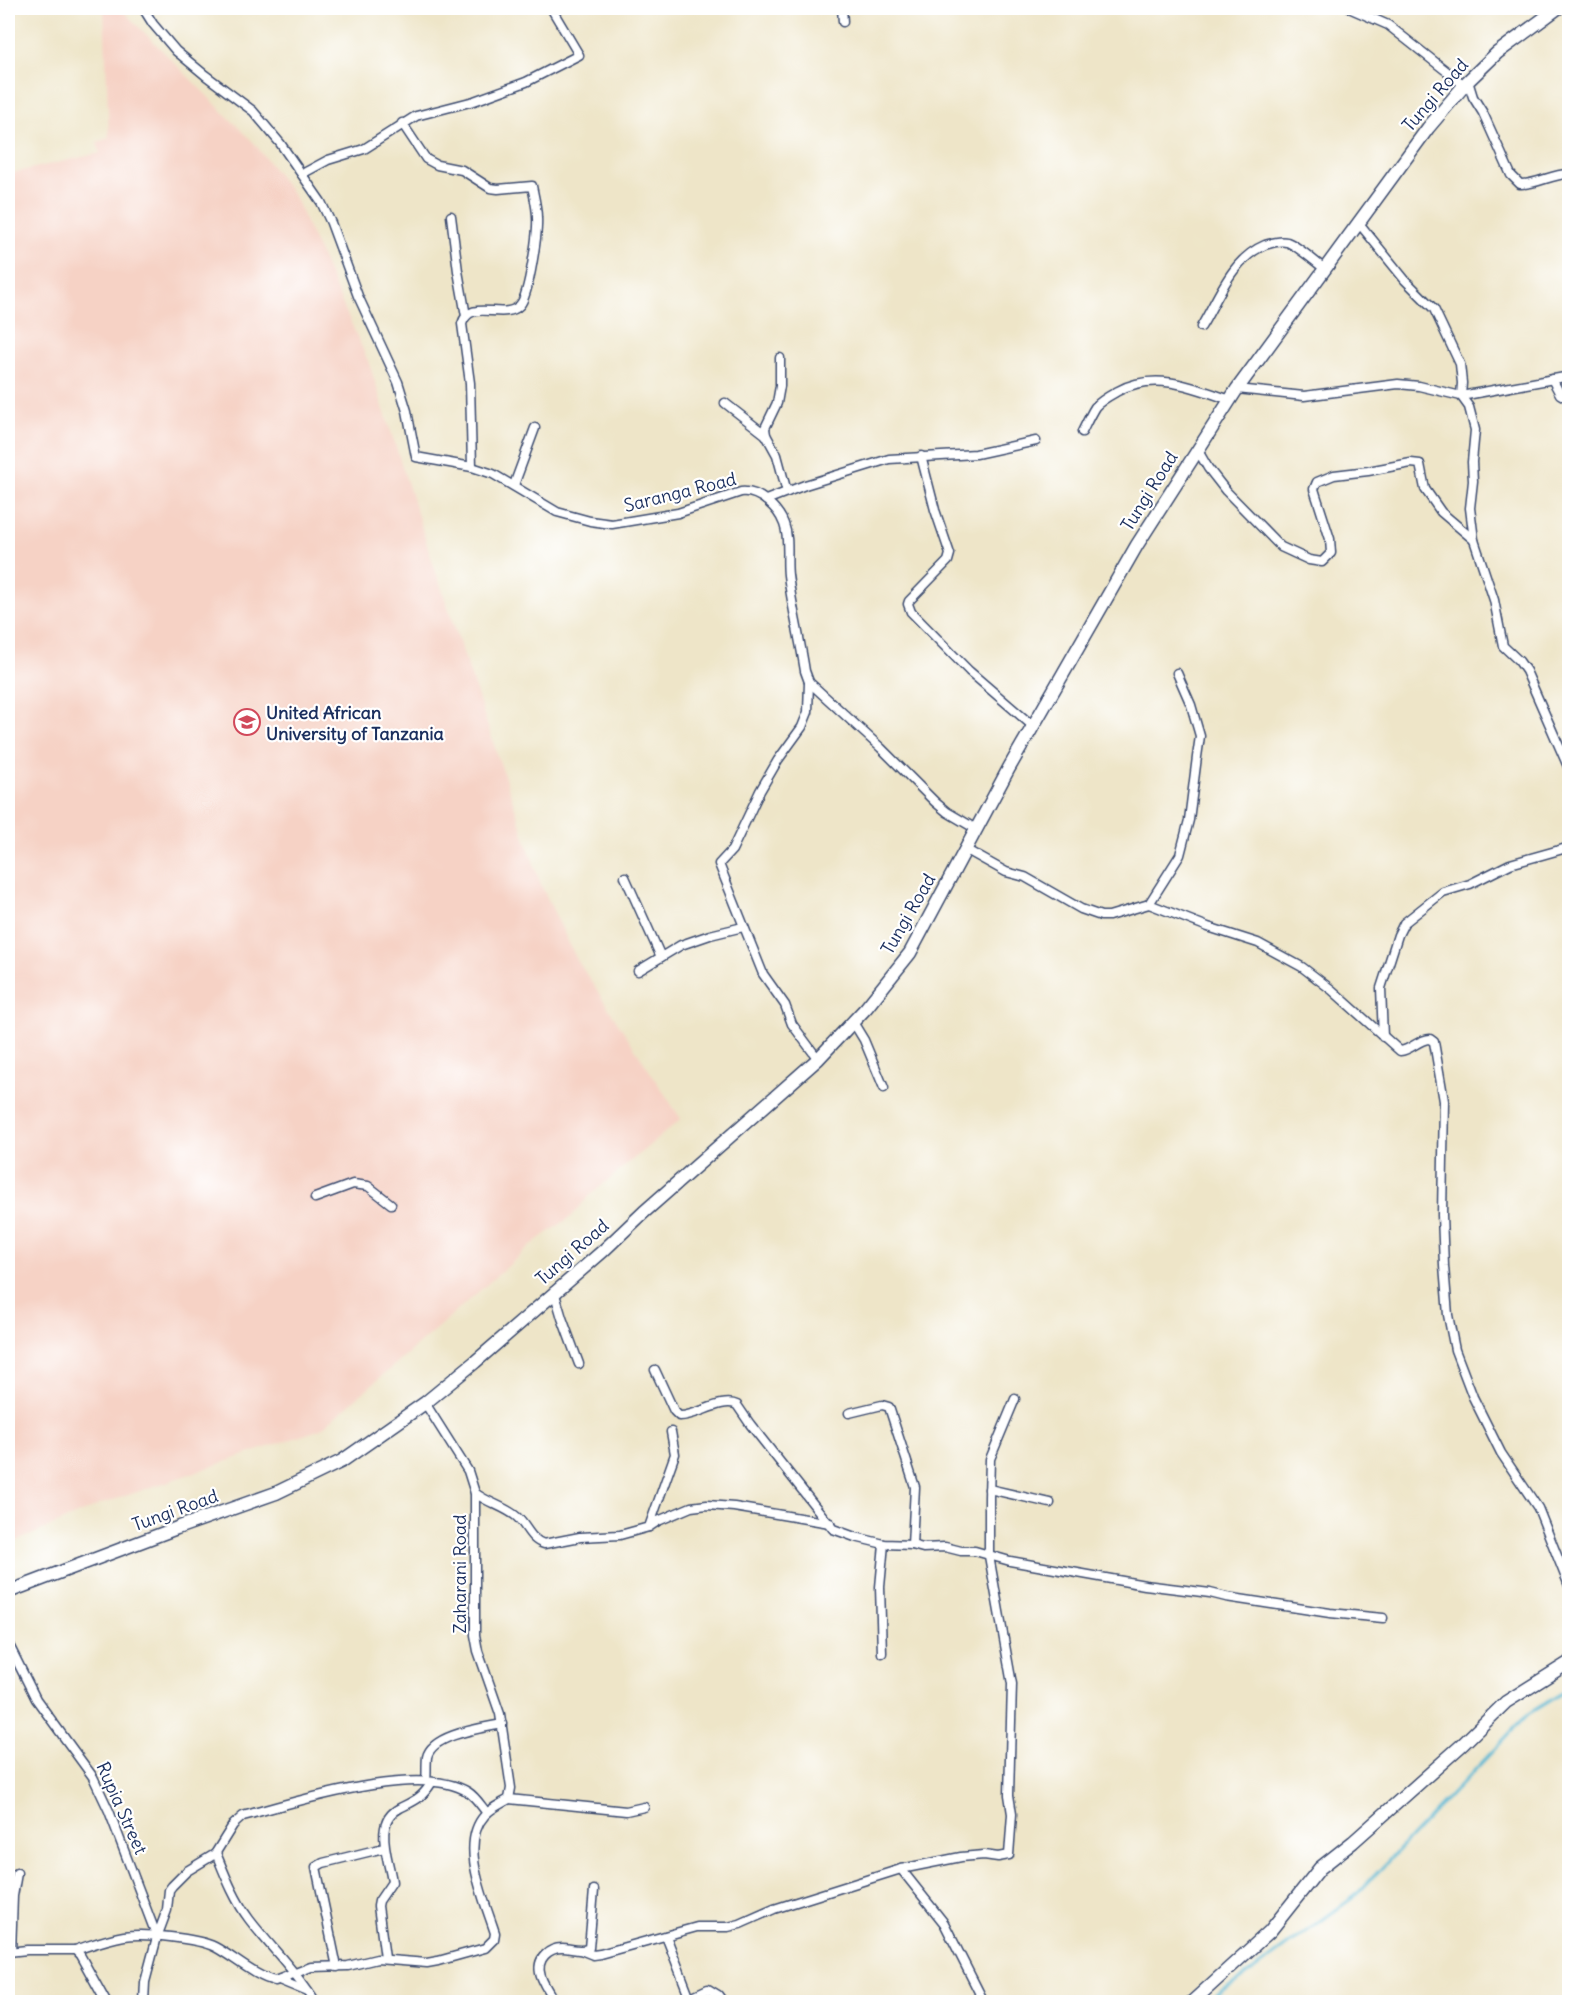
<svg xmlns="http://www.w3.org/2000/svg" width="1577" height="2010" font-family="Delius,sans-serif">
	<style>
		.built { fill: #f6d2c5 }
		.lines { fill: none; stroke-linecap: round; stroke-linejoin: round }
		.stream { stroke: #52b5d1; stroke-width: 3 }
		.street-casing { stroke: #3b4a6e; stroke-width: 11 }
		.secondary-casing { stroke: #3b4a6e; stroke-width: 15 }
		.street { stroke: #fff; stroke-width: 8 }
		.secondary { stroke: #fff; stroke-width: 12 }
		.labels { text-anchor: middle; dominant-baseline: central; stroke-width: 4.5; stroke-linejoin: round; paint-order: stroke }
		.street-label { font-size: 18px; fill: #1b2f5e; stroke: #fff }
		.poi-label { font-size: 18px; font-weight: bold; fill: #1b2f5e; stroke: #fff; text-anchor: start }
	</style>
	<rect width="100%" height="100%" fill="#fff"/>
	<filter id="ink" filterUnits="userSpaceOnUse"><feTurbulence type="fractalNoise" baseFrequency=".0167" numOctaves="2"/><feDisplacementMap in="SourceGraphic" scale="12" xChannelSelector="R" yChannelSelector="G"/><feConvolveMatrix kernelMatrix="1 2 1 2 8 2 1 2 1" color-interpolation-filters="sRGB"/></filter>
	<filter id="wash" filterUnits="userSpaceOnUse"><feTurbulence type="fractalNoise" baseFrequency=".008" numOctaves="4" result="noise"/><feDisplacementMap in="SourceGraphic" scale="24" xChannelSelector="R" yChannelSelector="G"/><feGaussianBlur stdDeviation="1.35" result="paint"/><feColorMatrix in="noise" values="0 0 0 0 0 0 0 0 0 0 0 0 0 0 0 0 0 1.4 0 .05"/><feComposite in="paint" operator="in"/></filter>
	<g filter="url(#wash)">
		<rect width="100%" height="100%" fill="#eee5c8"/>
		<!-- built -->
		<polygon class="built" points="104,8 120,8 255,144 294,196 369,363 432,560 541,885 577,960 681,1119 588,1197 572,1216 538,1240 321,1429 102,1504 8,1545 8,174 100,153 97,142 109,138"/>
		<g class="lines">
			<!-- stream -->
			<polyline class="stream" points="1210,2002 1355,1896 1528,1714 1570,1688"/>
		</g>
	</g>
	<g filter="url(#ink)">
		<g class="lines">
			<defs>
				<g id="street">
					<path d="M143,8L153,24L176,51L205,75L253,111L280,143L321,202L331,223L358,296L398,382L407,411L416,457L472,467L493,474L557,512L590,521L612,524L678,513L741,492C759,490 778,508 784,524C790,540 786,558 788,575C792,607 800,639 805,671L809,682L881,748L935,802L947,812L976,829"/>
					<polyline points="842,8 843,22"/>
					<polyline points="1349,8 1388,25 1464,85"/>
					<path d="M1468,81L1473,97L1483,113L1511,175L1520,184C1537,185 1553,173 1570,174"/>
					<path d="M402,123L426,159L437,165L462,170L490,188L498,189L532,186C534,196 537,207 537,218C538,233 529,295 520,305C504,322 470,297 462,324L470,383L472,467"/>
					<polyline points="302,174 328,160 364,149 416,116 474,101 526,82 579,55 551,8"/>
					<polyline points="451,216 458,271 466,316"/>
					<polyline points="1358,222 1405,280 1434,309 1460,364 1462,383 1461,396 1469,407 1475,430 1472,462 1473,481 1470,508 1474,540 1494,600 1503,646 1519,661 1526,671 1570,771"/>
					<path d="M1201,327C1218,299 1231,259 1265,245C1272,243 1279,240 1287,242C1298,246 1315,262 1325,269"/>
					<polyline points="780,358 780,386 777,403 765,428 766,435 777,455 787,492"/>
					<polyline points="1552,379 1560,394 1570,400"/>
					<polyline points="1237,389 1304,396 1398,384 1419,386 1461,396 1570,376"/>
					<polyline points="725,403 766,435"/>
					<path d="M1082,432C1086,424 1090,415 1095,407C1101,400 1109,396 1118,391C1155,371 1193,387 1230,400"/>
					<polyline points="1197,449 1208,468 1226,491 1281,547 1309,560 1322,562 1331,553 1330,539 1314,489 1317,482 1334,475 1368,471 1411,463 1420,464 1425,489 1441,512 1474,540"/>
					<polyline points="921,456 935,510 950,554 948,561 909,601 908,604 911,612 969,671 1034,727"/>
					<polyline points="514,485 535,428"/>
					<polyline points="766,500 805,485 889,459 976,454 1036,441"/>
					<polyline points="809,682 808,712 802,727 778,760 760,791 732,850 719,864 763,974 785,1005 792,1024 818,1059"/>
					<polyline points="965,849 1006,872 1025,877 1081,909 1101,916 1109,916 1149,904 1180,855 1189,820 1197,757 1200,736 1191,705 1177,673"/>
					<polyline points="625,877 661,957"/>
					<path d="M1149,904L1208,927L1258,943L1302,967L1332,990L1400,1051C1411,1050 1419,1039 1430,1039L1434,1042L1444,1101L1442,1215L1444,1266L1448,1315L1455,1350L1473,1397L1501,1453L1538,1508L1570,1588"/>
					<polyline points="638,971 681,945 710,935 743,927"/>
					<polyline points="853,1022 864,1040 884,1088"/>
					<polyline points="1383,1037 1381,988 1398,935 1404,923 1443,892 1470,884 1510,864 1570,847"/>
					<polyline points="315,1198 353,1184 368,1186 391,1204"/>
					<polyline points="554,1291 562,1318 579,1364"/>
					<path d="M655,1370L674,1411L679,1416C696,1417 722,1397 737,1405L750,1424L833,1529L855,1537L884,1544L912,1545L923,1548L945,1547L961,1551H975L1010,1561L1145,1585L1210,1593L1226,1597L1330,1613L1383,1618"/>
					<polyline points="849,1413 882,1405 889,1407 915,1487 912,1545"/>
					<polyline points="989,1489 1050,1503"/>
					<path d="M475,1493C488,1503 506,1507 517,1517C527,1526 530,1540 544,1544L580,1537L620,1535L649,1527L658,1521L691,1507L707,1505L734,1507L830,1523"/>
					<polyline points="649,1527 675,1454 671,1432"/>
					<polyline points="8,1643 36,1699 93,1777 109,1811 157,1937 145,1982 144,2002"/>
					<polyline points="882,1653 880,1587 884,1544"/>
					<path d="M426,1781C427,1774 426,1765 427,1757C432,1734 483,1728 502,1724"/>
					<polyline points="509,1799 626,1811 644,1807"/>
					<path d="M216,1853C225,1875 234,1899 249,1919C271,1948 296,1971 315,2002"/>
					<polyline points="901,1869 944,1923 984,2002"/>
					<polyline points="666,1936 690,1998"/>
					<path d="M157,1937L167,1910L169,1890L172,1886L187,1871L215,1854L233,1825L243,1816C295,1802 421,1762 468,1792C476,1797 481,1806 487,1813"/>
					<path d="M75,1950C91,1945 107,1939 124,1936C144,1933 197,1938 215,1947C234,1957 254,1976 275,1981L311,1967L348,1966L377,1959L427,1963L438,1961L485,1948L494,1939L495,1933C485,1901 458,1844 485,1815C491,1808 501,1804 509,1799L511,1788L500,1714L478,1651L475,1635V1493L468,1471L425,1403"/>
					<polyline points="583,1951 593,1955 600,1954 697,1927 728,1927 740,1924 774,1909 901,1869 961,1857 984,1855 998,1857 1009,1855 1012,1814 1009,1795 1012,1684 989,1556 989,1497 990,1459 1015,1399"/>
					<polyline points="8,1952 27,1950 75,1950 80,1955 106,2002"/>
					<polyline points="11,1952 13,1896 17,1873"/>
					<path d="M385,1958L378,1906L379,1901L392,1882C389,1859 372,1822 400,1808C416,1800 422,1798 432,1782"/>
					<polyline points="337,1967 316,1867 323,1863 384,1848"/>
					<polyline points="279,1980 308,1992"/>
					<path d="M555,2002C547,1989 531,1969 545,1955C549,1951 555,1948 562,1948C572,1948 580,1953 589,1948L594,1890"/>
					<polyline points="680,2002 708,1989 718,1995 723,2002"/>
				</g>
				<g id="secondary">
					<polyline points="8,1592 177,1528 276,1493 342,1461 425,1403 475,1362 603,1251 644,1212 818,1059 866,1008 910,953 1009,768 1137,545 1237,389 1428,128 1468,81 1497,53 1558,8"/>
					<polyline points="1192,2002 1270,1931 1320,1868 1353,1842 1463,1744 1506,1702 1570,1662"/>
				</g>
			</defs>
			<!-- street casing -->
			<use href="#street" class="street-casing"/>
			<!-- secondary casing -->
			<use href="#secondary" class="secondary-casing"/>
			<!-- street -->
			<use href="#street" class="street"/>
			<!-- secondary -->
			<use href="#secondary" class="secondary"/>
		</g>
	</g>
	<!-- icons -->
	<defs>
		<symbol id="university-ring" viewBox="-11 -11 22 22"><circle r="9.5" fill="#fff" stroke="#d1495b" stroke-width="1.5"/><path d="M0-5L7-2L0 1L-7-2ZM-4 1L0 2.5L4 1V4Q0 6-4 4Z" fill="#d1495b"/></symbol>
	</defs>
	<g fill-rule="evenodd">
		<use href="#university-ring" x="232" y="707" width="30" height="30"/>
	</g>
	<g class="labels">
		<!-- street labels -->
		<g class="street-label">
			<text transform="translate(1435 95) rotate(-49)">Tungi Road</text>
			<text transform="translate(1149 491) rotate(-58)">Tungi Road</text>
			<text transform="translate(680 492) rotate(-14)">Saranga Road</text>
			<text transform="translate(908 914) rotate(-60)">Tungi Road</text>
			<text transform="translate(572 1252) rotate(-41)">Tungi Road</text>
			<text transform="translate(175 1510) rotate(-20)">Tungi Road</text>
			<text transform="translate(459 1574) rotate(-90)">Zaharani Road</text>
			<text transform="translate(122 1808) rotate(66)">Rupia Street</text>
		</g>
		<!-- poi labels -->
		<g class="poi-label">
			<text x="266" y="712">United African<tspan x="266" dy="21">University of Tanzania</tspan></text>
		</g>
	</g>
	<!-- margin -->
	<rect width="1577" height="2010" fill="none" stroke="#fff" stroke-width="30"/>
</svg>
